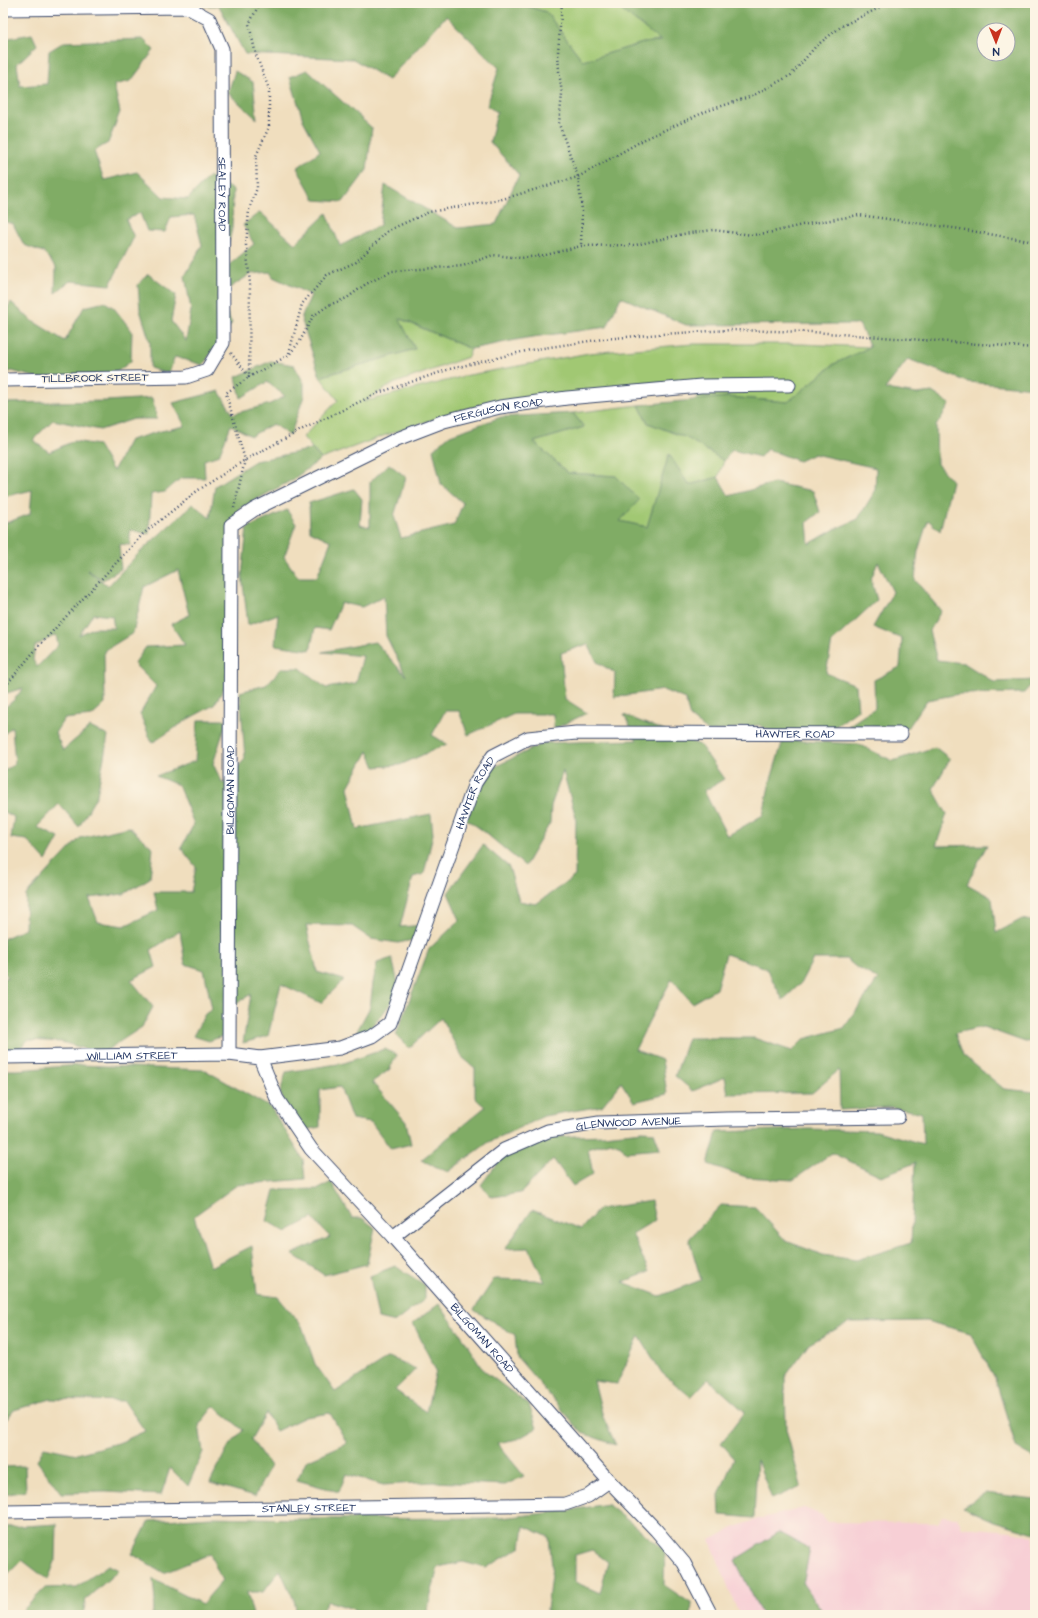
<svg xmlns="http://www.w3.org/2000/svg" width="1038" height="1618" font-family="'Architects Daughter',sans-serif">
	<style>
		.built { fill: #f7cfd5 }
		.green { fill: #a1c873; stroke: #5e7c68 }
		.forest { fill: #80ac65; stroke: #4e6e62; fill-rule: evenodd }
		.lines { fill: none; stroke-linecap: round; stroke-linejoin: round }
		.minor-casing { stroke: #3b496c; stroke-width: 15 }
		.path { stroke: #3b496c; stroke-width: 2.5; stroke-dasharray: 1 3; stroke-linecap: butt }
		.minor { stroke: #fff; stroke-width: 13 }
		.labels { text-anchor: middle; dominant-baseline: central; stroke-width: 3; stroke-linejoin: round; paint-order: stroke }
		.street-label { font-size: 11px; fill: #1b2f5e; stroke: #fcf5e5 }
	</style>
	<rect width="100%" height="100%" fill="#fcf5e5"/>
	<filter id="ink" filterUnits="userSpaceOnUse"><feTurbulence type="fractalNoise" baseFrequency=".025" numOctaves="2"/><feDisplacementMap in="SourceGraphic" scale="8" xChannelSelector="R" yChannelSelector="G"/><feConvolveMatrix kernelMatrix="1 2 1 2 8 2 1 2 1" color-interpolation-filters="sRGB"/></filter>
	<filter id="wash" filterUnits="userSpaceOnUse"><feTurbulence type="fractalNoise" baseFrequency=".012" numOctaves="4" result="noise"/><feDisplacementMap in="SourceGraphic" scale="16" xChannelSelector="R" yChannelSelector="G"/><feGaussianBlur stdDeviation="0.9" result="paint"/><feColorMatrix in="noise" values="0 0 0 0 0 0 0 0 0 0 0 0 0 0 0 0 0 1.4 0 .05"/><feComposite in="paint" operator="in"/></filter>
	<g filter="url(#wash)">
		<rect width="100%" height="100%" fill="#f0debe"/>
		<!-- built -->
		<polygon class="built" points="804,1508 822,1515 828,1522 938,1523 942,1516 957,1517 962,1527 1011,1531 1034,1536 1035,1615 739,1615 710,1540 733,1528 758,1519"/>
		<!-- green -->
		<g class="green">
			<polygon points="527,3 612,3 661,41 643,43 583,61 546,12 526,6"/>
			<polygon points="398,318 471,349 468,357 393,384 363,402 469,375 589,353 692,344 801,344 870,347 834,364 788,402 727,397 698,400 692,383 653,383 468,408 383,436 321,459 303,437 338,400 320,377 415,349"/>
			<polygon points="639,405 648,423 687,438 724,461 718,477 689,485 669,455 647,527 619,521 616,476 568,473 534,442 584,427 573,413"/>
		</g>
		<!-- forest -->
		<g class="forest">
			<path d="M149,3H527L526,6L546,12L583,61L643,43L661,41L612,3H1035V388L968,382L908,359L885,389L917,394L932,392L950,404L936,426L937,464L952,481L940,531L928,520L918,551L915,580L941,611L929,631L937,660L964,663L994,682L1035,680L1024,693L959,694L927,700L908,728L848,726L875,708L874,680L900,667L902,639L873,627L893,592L878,562L871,579L877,600L832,642L826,673L856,685L858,710L833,728L783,737L759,725L709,732L690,717L685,699L663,690L614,697L615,673L597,662L588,644L561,653L565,699L587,713L554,729L553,714H514L468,735L459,711H445L432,735L447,744L400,765L375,767L368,751L348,787L357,829L431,814L433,834L424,874L413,877L400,927L424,925L413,940L398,943L371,939L352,926L306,925C309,942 315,956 317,972L344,980L321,1003L281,984L268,1036L243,1043L251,994L236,1004L226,1035L209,1041L193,1036L205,1014L212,1009L204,970L185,964L180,931L151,950L156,967L131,980L153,1007L142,1027L101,1054L62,1042L28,1040L13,1055H3V979L8,977L3,972V939L25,929L26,895L80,838L129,827L153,848L150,878L124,894L89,898L98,922L124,926L158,910L154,892H191L196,867L181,848L194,824L178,785L156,776L195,761L198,720H227L213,764L223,784L245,759L240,692L266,685L282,668H300L326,688L356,683L363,656L322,652L375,642L406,676L386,636L384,596L362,607L341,603L329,630L315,628L310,650L275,645L278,614L248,625L242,576L247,528L287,510L296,524L284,557L298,577H317L331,541L310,531L309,503L354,489L362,499L360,525L370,527V482L389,464L406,477L394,516L401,538L454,525L463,503L441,484L433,449L450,435L501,417L573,413L584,427L534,442L568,473L616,476L639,500L620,521L647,527L669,454L689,485L718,477L729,496L774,483L813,491L820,512L807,522L809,544L835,529L858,519L875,491L876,468L814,454L799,461L767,449L760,457L732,450L724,461L687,438L648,423L639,405L727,397L788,402L834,364L870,347L859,324L686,325L621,297L607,327L526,338L471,349L399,318L415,349L320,377L301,318L311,295L273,277L270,272L251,274L217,296L232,323L203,365L175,357L168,374L150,368V342L140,310L138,285L148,274L176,295L171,321L186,341L191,310L185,276L202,245L194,215L171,217L165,232L147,231L140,213L126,220L134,237L110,285L70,281L55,293L56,267L43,252L24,245L13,224L3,221V39L32,34L37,45L17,64L20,86L47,84L49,51L64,42L143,39L154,50L131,81L114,85L120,112L108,143L94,151L104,180L137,172L163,197L188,199L209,176L233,190L232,229L222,271L254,244L243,225L260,212L295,244L327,213L340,246L380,225L385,185L458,228L496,224L519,175L490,142L497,112L487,106L499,68L446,16L388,80L353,59L245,54L219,6H156ZM984,30H1008V54H984Z"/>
			<polygon points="307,70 372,128 367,170 343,202 315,200 297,168 320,151 303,120 290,77"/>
			<polygon points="235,71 253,82 257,119 228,93"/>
			<polygon points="11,302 31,320 65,341 84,307 105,302 114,308 132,331 131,361 113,375 42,379 12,371 3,374 3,315"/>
			<path d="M271,361L294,365L304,383V396L290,436L273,424L251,436L231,425L219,455L204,460L205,478H181L165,492L151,494L149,534L130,530V545L119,544L121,569L103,580L87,570L108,586L138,554L193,504L210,518L215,486L255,461L312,449L321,459L292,480L239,509L235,538L231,677L214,705L190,718L152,743L140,714L156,686L134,664L146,647L185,645L171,624L189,615L178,570L144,587L133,633L104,651L105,704L92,716L64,719L55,733L63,750L90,727L108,736L97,795L79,827L59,804L37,827L59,838L46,861L27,840L11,838L14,817L3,811V771L15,764L12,727L3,735V709L14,700L23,688L7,693L3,690V524L30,514L32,490L3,497V403L106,401L152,398L157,419H134L100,430L53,420L33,440L49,452L74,441L98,445L113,471L130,440L161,431L185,426L173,403L219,391L233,414L270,404L285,396L267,382L241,398L236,377ZM93,614L112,616L114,628H93L79,635ZM56,635L58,645L37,667L33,660L35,646Z"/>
			<polygon points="624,715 700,745 724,779 704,791 727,836 763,815 769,786 783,740 858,744 893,761 935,747 950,759 933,789 947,814 936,846 987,845 967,884 992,898 996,933 1022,919 1035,922 1035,1041 1025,1042 983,1027 955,1033 963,1055 1004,1089 1035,1092 1035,1458 1016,1447 995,1378 970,1333 926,1321 849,1322 809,1344 785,1377 786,1429 801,1486 772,1499 757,1460 754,1518 720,1515 719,1495 734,1458 721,1443 745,1412 708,1379 691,1397 662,1373 639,1336 617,1384 594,1381 603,1417 616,1445 582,1433 517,1357 515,1335 474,1310 494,1279 535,1280 545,1282 529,1248 505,1249 532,1210 581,1229 599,1209 651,1201 655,1220 632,1234 649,1272 623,1282 660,1296 701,1280 689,1239 721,1205 755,1207 786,1241 823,1255 856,1260 911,1243 915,1163 881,1176 832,1153 793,1180 746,1177 708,1164 717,1132 809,1129 877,1131 923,1144 922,1113 891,1107 840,1110 839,1070 812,1093 728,1094 725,1077 693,1091 675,1076 688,1038 754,1038 792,1051 804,1039 844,1028 878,979 856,967 846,959 813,959 800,984 783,1000 766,968 726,954 716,989 692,1003 672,979 649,1021 635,1050 662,1060 667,1094 634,1102 621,1082 602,1106 544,1116 489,1142 448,1172 421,1160 485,1107 475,1098 475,1068 462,1057 441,1018 409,1048 396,1035 429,949 460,920 448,893 483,845 509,867 519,901 536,904 575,876 576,818 563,771 551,806 550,823 525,866 482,830 459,814 482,773 544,743 637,740"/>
			<polygon points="392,958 400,992 370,1029 351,1042 370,1007 373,983 377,963"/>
			<polygon points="385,1049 397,1055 389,1070 372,1082 406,1122 411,1144 391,1149 371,1122 352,1119 340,1087 320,1090 320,1127 299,1131 280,1093 286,1072 344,1063"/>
			<polygon points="80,1065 205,1070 271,1108 303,1159 305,1179 237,1185 194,1216 210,1267 252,1246 257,1294 278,1297 302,1326 315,1364 335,1392 389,1357 416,1369 395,1390 426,1412 436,1371 413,1323 439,1304 462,1336 484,1371 529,1405 537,1428 518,1439 497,1443 524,1476 505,1485 433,1482 383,1485 346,1474 339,1492 297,1480 306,1461 347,1443 330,1413 305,1417 276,1431 266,1413 251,1439 270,1466 255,1496 210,1483 227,1449 243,1430 214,1406 199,1425 203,1452 188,1486 170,1468 161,1495 106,1492 61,1493 37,1461 44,1447 77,1454 121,1442 145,1431 124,1401 51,1399 14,1410 3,1424 3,1070 17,1070"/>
			<polygon points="643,1131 654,1132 660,1149 625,1152 621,1146 610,1142 588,1149 593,1174 573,1186 553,1159 521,1193 492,1197 481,1185 503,1155 550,1137 603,1135"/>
			<polygon points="331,1182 352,1218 362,1218 375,1228 367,1264 324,1275 292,1254 330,1237 312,1218 286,1232 267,1221 275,1190 319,1189"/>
			<polygon points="395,1266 425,1285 425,1299 395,1322 378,1318 370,1276"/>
			<polygon points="25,1466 26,1491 3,1495 3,1467"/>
			<polygon points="985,1493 1035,1499 1035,1533 994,1521 963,1507"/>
			<path d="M607,1504L665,1550L664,1585L692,1604L691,1615H656L635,1609L626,1615H548L547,1610L552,1566L549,1537L524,1526L521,1547L486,1568L463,1562L438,1567L426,1615H357L356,1610L328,1601L318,1615H297L294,1600L280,1570L263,1592H247L253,1615H152L155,1602L153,1579L202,1604L222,1581L210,1554L164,1573L132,1554L149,1521L211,1517L295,1519L500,1518L566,1511ZM592,1550L608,1562L600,1593L575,1582V1555Z"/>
			<polygon points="57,1524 56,1559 48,1580 22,1560 3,1579 3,1530 6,1527"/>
			<polygon points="779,1532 810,1549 803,1584 825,1615 762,1615 735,1560"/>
			<polygon points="108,1565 119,1570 86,1599 83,1615 18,1615 45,1588 77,1587"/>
		</g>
	</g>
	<g filter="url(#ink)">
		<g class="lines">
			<defs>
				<g id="minor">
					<path id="s1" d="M3,9L187,7L209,19L222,49L223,343L207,370L186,377L3,380"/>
					<path id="s2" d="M229,1054L231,525L255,509L397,439L444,421L500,407L567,398L701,386L789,385"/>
					<path id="s3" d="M3,1057L229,1054L260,1058L340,1048L372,1036L390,1023L475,783L493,756L528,738L576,733L901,734"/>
					<path id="s4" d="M260,1058L277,1099L311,1149L393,1237L609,1481L656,1530L684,1563L711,1615"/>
					<path id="s5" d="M393,1237L504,1150L548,1131L599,1123L726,1119L898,1117"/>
					<path id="s6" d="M3,1512L565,1504L588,1496L609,1481"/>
				</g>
			</defs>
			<!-- minor casing -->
			<use href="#minor" class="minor-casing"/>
			<!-- path -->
			<g class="path">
				<polyline points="260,3 249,24 256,55 269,89 269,127 256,156 257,188 249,210 246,245 250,283 249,377 289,355 300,341 313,316 329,305 347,298 366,284 392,271 463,266 493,255 521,258 546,255 581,246 636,245 683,234 713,230 753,235 773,232 802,225 859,215 960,229 1035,242"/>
				<polyline points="562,3 558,52 559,71 562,94 559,124 578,177 582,210 581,246"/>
				<polyline points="231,353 249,377 226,393 245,460 234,508"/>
				<polyline points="289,353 302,304 327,275 356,262 389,230 429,212 499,200 578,177 645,139 707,111 752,96 791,75 816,46 842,26 889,3"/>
				<polyline points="3,689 37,648 143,534 197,491 245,460 301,430 378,393 450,369 530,350 603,339 661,334 730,330 812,332 1035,348"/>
			</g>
			<!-- minor -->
			<use href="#minor" class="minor"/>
		</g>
	</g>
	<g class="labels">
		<!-- street labels -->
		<g class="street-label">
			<text stroke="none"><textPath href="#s1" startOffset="387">SEALEY ROAD</textPath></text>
			<text transform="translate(95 378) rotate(-1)">TILLBROOK STREET</text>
			<text stroke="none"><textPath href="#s2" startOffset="822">FERGUSON ROAD</textPath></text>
			<text stroke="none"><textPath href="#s3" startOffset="988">HAWTER ROAD</textPath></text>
			<text stroke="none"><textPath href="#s2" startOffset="264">BILGOMAN ROAD</textPath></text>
			<text stroke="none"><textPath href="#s3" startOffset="640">HAWTER ROAD</textPath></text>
			<text stroke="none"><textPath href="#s3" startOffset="129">WILLIAM STREET</textPath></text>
			<text stroke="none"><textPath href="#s5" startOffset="270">GLENWOOD AVENUE</textPath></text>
			<text stroke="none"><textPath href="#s4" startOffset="360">BILGOMAN ROAD</textPath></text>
			<text stroke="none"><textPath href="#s6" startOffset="306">STANLEY STREET</textPath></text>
		</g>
	</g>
	<!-- margin -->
	<rect width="1038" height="1618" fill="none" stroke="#fcf5e5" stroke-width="16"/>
	<!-- north arrow -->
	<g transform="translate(996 42) rotate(179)"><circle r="19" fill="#fcf5e5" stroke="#a2a6af"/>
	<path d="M0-3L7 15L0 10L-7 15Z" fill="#c8321e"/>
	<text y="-6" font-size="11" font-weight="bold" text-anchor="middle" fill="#1b2f5e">N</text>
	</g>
</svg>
